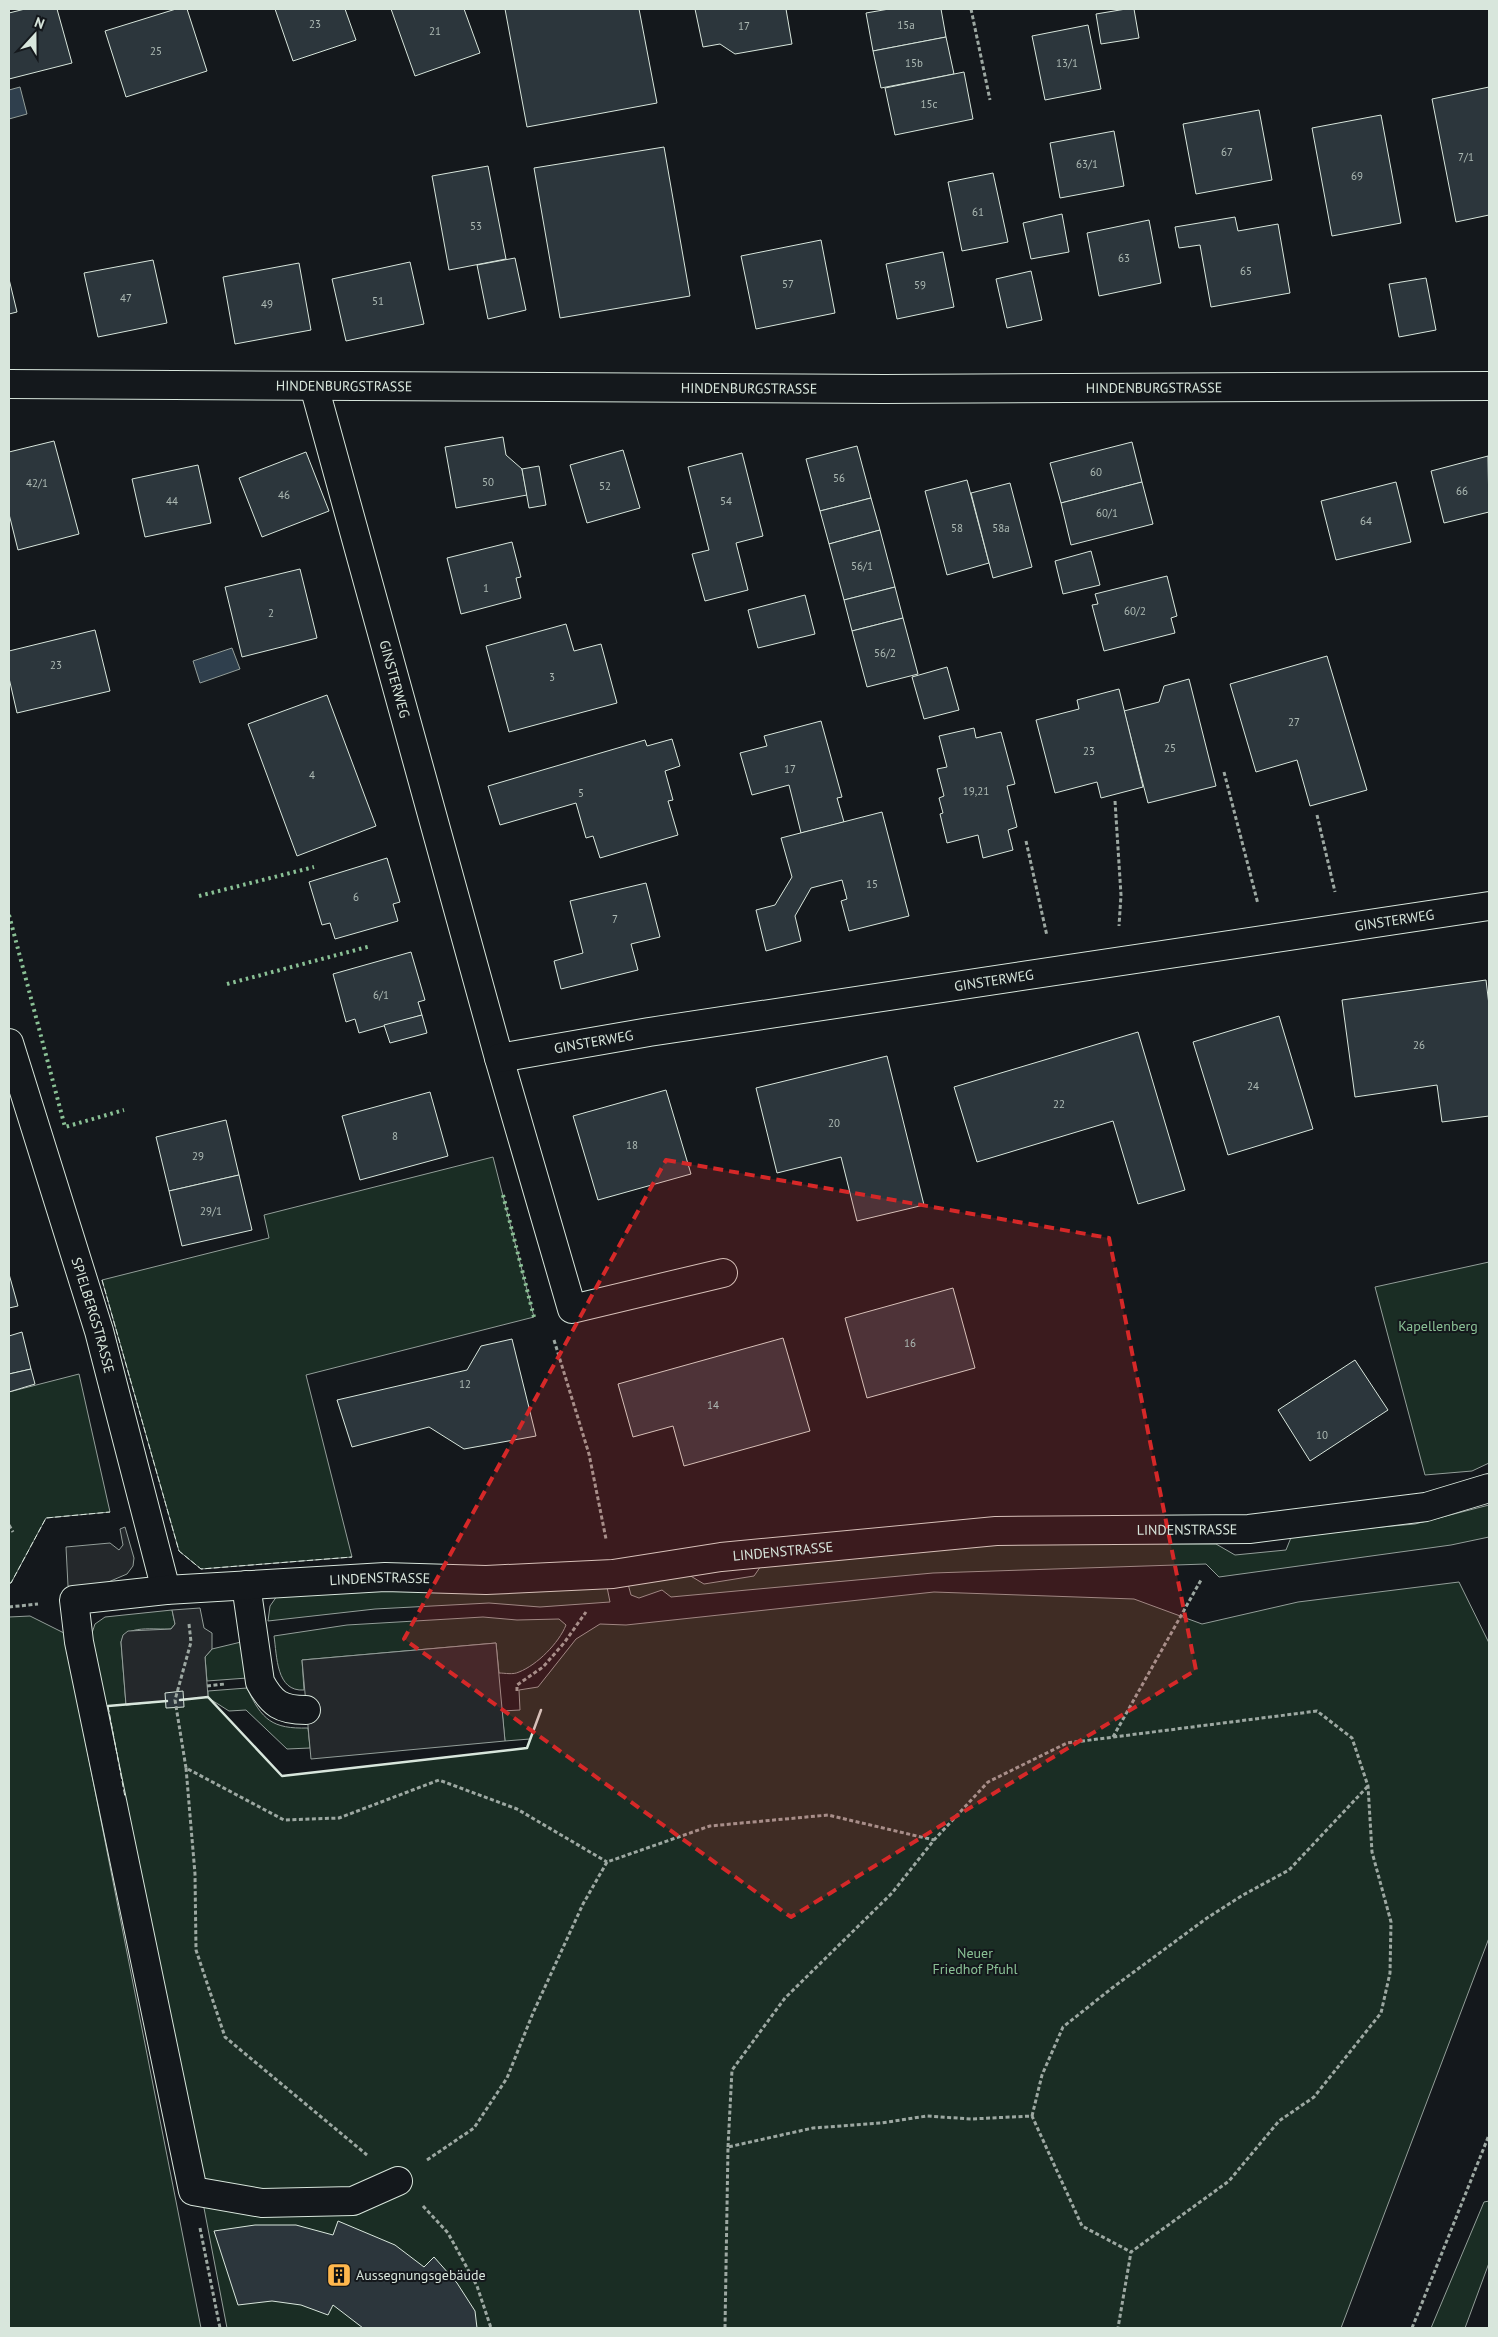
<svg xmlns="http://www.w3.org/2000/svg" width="1498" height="2337" font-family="'PT Sans',sans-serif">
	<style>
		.green { fill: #1a2d24; stroke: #939e99 }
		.parking { fill: #24282b; stroke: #939e99 }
		.water { fill: #2f3f4d; stroke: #939e99 }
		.building { fill: #2c363c; stroke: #d8e6dc }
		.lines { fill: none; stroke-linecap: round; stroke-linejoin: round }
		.minor-casing { stroke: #d8e6dc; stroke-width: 30 }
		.path { stroke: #9da8a2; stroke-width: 3; stroke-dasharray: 4 2.5; stroke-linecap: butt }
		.minor { stroke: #14181c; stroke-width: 28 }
		.hedge { stroke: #8ac095; stroke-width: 4; stroke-dasharray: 2.5 4; stroke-linecap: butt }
		.fence { stroke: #d8e6dc; stroke-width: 1; stroke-dasharray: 6 2.5; stroke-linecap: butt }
		.wall { stroke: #d8e6dc; stroke-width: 2.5 }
		.marked { fill: #d62828; fill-opacity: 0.2; stroke: #d62828; stroke-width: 4; stroke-dasharray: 10 6; stroke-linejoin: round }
		.labels { text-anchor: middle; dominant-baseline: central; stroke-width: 4; stroke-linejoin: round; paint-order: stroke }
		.number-label { font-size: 11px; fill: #adbab4 }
		.street-label { font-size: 14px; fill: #d8e6dc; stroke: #14181c }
		.park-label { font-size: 14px; fill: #8ac095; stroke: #14181c }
		.poi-label { font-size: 14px; fill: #d8e6dc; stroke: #14181c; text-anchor: start }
	</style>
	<rect width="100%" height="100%" fill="#14181c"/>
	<!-- green -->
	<g class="green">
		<polygon points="493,1157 534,1317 306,1375 352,1557 201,1569 179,1551 102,1280 269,1238 264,1215"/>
		<polygon points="1489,1262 1489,1463 1472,1471 1425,1475 1375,1287"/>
		<polygon points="79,1374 110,1512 46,1518 11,1583 9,1583 9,1392"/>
		<polygon points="1489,1505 1489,1537 1451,1545 1219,1577 1206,1564 933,1573 671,1597 662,1590 639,1598 631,1595 628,1584 689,1575 704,1584 754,1576 763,1563 927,1547 1017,1543 1216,1544 1235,1555 1286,1550 1292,1535 1415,1524"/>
		<path d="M1459,1582L1489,1643V1938L1341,2328H227L108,1707L103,1706L92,1644V1633L95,1624L105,1617L172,1610L175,1624L171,1629C155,1630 125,1624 121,1642L126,1705L208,1697V1691L247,1688C262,1720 272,1729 308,1728L310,1748L287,1749L246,1710L229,1711L210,1699L282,1776L527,1748L530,1739L505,1741L502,1711L520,1710L519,1690L538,1687L576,1639L600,1624L626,1625L934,1592L1134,1599L1202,1624L1298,1602Z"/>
		<polygon points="607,1587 610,1602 540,1607 489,1603 375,1609 268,1621 270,1606 277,1596 372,1589"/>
		<polygon points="30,1616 64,1633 201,2328 9,2328 9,1617"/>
		<path d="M483,1617L517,1620L559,1619L566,1625C559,1643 537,1665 519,1672C513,1675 505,1673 499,1673L496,1643L302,1660L304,1690C276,1692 277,1656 274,1636L347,1625Z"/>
		<polygon points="241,1642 247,1678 207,1681 205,1657 212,1649"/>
		<polygon points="1489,2201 1489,2263 1465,2328 1431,2328 1484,2202"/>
	</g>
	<!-- parking -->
	<g class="parking">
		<polygon points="125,1527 134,1558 133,1566 127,1574 99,1586 68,1586 66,1547 110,1543 119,1550 123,1545 120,1529"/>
		<polygon points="200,1608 204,1628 212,1633 212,1649 205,1657 208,1697 126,1705 121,1642 123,1635 128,1631 171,1629 175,1624 172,1610"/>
		<polygon points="496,1643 505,1741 311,1759 302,1660"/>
	</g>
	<!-- water -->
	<g class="water">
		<polygon points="20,87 27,114 9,119 9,90"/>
		<polygon points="232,648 240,669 200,683 193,661"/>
	</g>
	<!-- building -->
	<g class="building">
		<polygon points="25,9 57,9 72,63 9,79 9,13"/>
		<polygon points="176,9 187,9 207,71 126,97 105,31"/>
		<polygon points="275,9 345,9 356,40 293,61"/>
		<polygon points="391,9 464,9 480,53 415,76"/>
		<polygon points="505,9 639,9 657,103 527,127"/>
		<polygon points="695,9 786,9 792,44 735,54 720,44 703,47"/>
		<polygon points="889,9 941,9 946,37 873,51 866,13"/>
		<polygon points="1126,9 1134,9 1139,38 1101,44 1096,14"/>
		<polygon points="1088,25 1101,89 1045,100 1032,36"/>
		<polygon points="946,37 954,74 881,88 873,51"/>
		<polygon points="964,72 973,119 895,135 885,88"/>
		<polygon points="1489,87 1489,215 1456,222 1432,99"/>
		<polygon points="1259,110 1272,180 1196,194 1183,124"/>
		<polygon points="1381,115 1401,223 1332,236 1312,128"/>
		<polygon points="1114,131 1124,186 1060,198 1050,143"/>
		<polygon points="664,147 690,296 560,318 534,168"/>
		<polygon points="488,166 506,259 449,270 432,176"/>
		<polygon points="993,173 1008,242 962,251 948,182"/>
		<polygon points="1062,214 1069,252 1031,259 1023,223"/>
		<polygon points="1235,217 1238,231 1278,224 1290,293 1211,307 1200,245 1179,248 1175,227"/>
		<polygon points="1149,220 1161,283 1099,296 1087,233"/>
		<polygon points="821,240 835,313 756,329 741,256"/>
		<polygon points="943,252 954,307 897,319 886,264"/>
		<polygon points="515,258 526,310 488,319 477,265"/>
		<polygon points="153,260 167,323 98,337 84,273"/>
		<polygon points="410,262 424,324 346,341 332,279"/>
		<polygon points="299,263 311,330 235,344 223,277"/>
		<polygon points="1031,271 1042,320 1007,328 996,279"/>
		<polygon points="1426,278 1436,330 1399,337 1389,284"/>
		<polygon points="9,279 17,312 9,314"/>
		<polygon points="503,437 506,455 522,469 527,495 456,508 445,447"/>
		<polygon points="54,441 79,534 18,550 9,514 9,452"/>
		<polygon points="1132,442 1142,482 1061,503 1050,463"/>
		<polygon points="857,446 871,498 820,511 806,459"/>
		<polygon points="623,450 640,508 587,523 570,465"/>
		<polygon points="306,452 329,511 262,537 239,478"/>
		<polygon points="742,453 763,536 736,543 748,590 705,601 692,554 709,550 688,467"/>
		<polygon points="1488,456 1489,512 1444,523 1431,471"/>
		<polygon points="198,465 211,523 145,537 132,479"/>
		<polygon points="539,466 546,505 529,508 522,469"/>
		<polygon points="967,480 989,563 947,575 925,491"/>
		<polygon points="1142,482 1153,524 1071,545 1061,503"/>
		<polygon points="1396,482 1411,542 1336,560 1321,501"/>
		<polygon points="1010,483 1032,567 993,578 971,493"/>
		<polygon points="871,498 880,530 829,544 820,511"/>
		<polygon points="880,530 895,587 844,600 829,544"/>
		<polygon points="512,542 521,577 516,578 521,598 461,614 447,558"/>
		<polygon points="1091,551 1100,585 1063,594 1055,561"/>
		<polygon points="300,569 317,638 242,657 225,587"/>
		<polygon points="1167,576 1177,616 1171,618 1175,633 1104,651 1092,605 1098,604 1095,594"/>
		<polygon points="895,587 903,618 852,631 844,600"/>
		<polygon points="805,595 815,634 758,648 748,610"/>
		<polygon points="903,618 918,674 867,687 852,631"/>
		<polygon points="566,624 574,651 601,644 617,703 509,732 486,646"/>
		<polygon points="95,630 110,691 17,713 9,678 9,651"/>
		<polygon points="1327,656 1367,790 1310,806 1297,760 1256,772 1230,684"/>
		<polygon points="947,667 959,710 924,719 912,677"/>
		<polygon points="1189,679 1216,786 1148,803 1124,711 1159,702 1164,686"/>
		<polygon points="1119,689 1143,787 1101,798 1097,782 1055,793 1036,720 1079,709 1077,700"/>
		<polygon points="327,695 376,826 297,856 248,724"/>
		<polygon points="821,721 842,797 837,798 844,822 801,833 789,785 752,795 740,753 767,746 764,736"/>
		<polygon points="974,728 976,738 1001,732 1015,784 1007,786 1017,827 1008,830 1013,850 983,858 978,835 947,843 940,814 943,813 939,798 944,796 937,769 947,767 939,736"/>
		<polygon points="672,739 680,766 665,771 673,800 668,801 678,835 600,858 593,836 586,838 576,803 500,825 488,786 645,740 647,746"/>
		<polygon points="882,812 909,916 849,931 841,901 847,899 842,880 811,888 795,916 801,941 766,951 756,910 775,905 792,877 781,838"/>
		<polygon points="387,858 400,902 393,904 398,921 335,939 330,923 322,925 309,882"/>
		<polygon points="646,883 660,937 631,944 638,970 561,989 554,961 583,953 570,901"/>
		<polygon points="411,952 425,1000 418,1002 422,1015 359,1033 355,1019 346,1022 333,974"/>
		<polygon points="1486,980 1489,1005 1489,1116 1442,1122 1437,1085 1355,1097 1342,1000"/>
		<polygon points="422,1015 427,1033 390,1043 384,1025"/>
		<polygon points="1279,1016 1313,1129 1228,1155 1193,1042"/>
		<polygon points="1138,1032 1185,1190 1138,1204 1113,1121 977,1162 954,1087"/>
		<polygon points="887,1056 924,1205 857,1221 841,1157 777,1173 756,1088"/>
		<polygon points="666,1090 691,1174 598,1200 573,1116"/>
		<polygon points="430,1092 448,1156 360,1180 342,1116"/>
		<polygon points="226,1120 239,1175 169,1191 156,1137"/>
		<polygon points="239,1175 252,1230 182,1246 169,1191"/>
		<polygon points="9,1274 18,1306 9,1308"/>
		<polygon points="953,1288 975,1368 867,1398 845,1318"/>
		<polygon points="22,1332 31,1369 9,1374 9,1336"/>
		<polygon points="783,1338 810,1431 684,1466 673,1426 633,1437 618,1384"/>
		<polygon points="512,1339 536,1436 464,1449 429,1427 352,1447 337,1400 467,1370 481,1346"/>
		<polygon points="1355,1360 1388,1410 1310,1461 1278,1410"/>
		<polygon points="31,1369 35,1384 9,1392 9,1374"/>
		<polygon points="183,1691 184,1707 166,1708 165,1693"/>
		<polygon points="338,2221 395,2245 424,2267 434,2257 457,2283 475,2311 477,2328 363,2328 333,2305 328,2315 301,2305 272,2301 238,2305 214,2231 255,2225 296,2225 333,2235"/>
	</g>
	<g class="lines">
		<defs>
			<g id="minor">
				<path id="s1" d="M9,384L884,389L1489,386"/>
				<path id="s2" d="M314,386L499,1058L572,1309L723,1273"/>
				<path id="s3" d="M9,1043L99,1331L166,1590"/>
				<path id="s4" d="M499,1058L649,1032L1489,906"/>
				<path d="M246,1585L260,1682C272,1704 281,1710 306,1710"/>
				<path id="s5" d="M398,2181L353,2201L262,2203L193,2191L79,1642L74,1600L166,1590L385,1577L486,1580L613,1574L721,1557L996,1531L1249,1529L1426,1507L1489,1488"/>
			</g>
		</defs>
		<!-- minor casing -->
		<use href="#minor" class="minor-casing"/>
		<!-- path -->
		<g class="path">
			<polyline points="971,9 990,100"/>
			<polyline points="1224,772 1258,904"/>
			<polyline points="1115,801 1121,895 1119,926"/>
			<polyline points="1317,815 1335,892"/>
			<polyline points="1026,841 1047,936"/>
			<polyline points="554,1340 589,1454 606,1539"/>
			<polyline points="9,1525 13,1532"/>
			<polyline points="9,1607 38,1604"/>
			<polyline points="189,1624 191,1642 175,1700 186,1768 284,1820 339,1818 439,1780 517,1809 607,1862"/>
			<polyline points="207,1686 225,1684"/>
			<polyline points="517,1691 517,1685 543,1667 564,1643 586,1612"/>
			<polyline points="1113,1737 1201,1580"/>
			<polyline points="186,1768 195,1874 196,1950 225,2037 367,2155"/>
			<polyline points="1032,2116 1042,2075 1063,2027 1112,1988 1207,1918 1243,1895 1289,1870 1368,1786"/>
			<polyline points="728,2147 732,2070 785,1998 892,1893 934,1840 988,1782 1067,1743 1317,1711 1352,1738 1368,1786 1372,1852 1391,1922 1390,1973 1381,2013 1314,2097 1279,2121 1229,2181 1131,2252 1118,2328"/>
			<polyline points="427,2160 474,2128 507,2078 533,2013 583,1904 607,1862 710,1826 828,1815 934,1840"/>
			<polyline points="423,2206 448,2233 477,2286 491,2328"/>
			<polyline points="200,2228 220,2328"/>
			<polyline points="725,2328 728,2147 813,2128 881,2123 927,2116 971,2119 1032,2116 1082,2226 1131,2252"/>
			<polyline points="1412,2328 1489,2135"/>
		</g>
		<!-- minor -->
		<use href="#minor" class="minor"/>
		<!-- hedge -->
		<g class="hedge">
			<polyline points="199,896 314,867"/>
			<polyline points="9,915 65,1127 124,1110"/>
			<polyline points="227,984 371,946"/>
			<polyline points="503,1195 534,1317"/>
		</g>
		<!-- fence -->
		<g class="fence">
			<polyline points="102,1280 179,1551 201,1569 352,1557"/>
			<polyline points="9,1583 11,1583 46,1518 110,1512"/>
			<polyline points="108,1706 125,1797"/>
		</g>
		<!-- wall -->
		<g class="wall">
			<polyline points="180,1700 208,1697 282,1776 527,1748 541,1710"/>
			<polyline points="108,1706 167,1701"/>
		</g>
	</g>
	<!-- marked area -->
	<path class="marked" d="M666,1160L1109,1238L1196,1670L791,1917L404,1639Z"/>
	<!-- icons -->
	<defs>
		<symbol id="building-square" viewBox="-11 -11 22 22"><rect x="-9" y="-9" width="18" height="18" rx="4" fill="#ffb74d" stroke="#14181c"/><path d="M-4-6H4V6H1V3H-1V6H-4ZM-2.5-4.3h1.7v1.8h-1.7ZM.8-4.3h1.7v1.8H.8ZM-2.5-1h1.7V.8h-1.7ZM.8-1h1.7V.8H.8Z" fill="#111"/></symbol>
	</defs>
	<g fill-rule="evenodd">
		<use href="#building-square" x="325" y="2261" width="28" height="28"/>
	</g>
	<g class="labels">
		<!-- number labels -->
		<g class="number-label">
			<text x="315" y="24">23</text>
			<text x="906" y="25">15a</text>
			<text x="744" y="26">17</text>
			<text x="435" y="31">21</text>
			<text x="156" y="51">25</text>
			<text x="914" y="63">15b</text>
			<text x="1067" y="63">13/1</text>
			<text x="929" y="104">15c</text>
			<text x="1227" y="152">67</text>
			<text x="1466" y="157">7/1</text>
			<text x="1087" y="164">63/1</text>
			<text x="1357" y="176">69</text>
			<text x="978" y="212">61</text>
			<text x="476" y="226">53</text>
			<text x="1124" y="258">63</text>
			<text x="1246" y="271">65</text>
			<text x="788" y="284">57</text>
			<text x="920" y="285">59</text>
			<text x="126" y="298">47</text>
			<text x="378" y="301">51</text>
			<text x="267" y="304">49</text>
			<text x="1096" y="472">60</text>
			<text x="839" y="478">56</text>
			<text x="488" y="482">50</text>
			<text x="37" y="483">42/1</text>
			<text x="605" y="486">52</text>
			<text x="1462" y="491">66</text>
			<text x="284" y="495">46</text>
			<text x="172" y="501">44</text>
			<text x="726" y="501">54</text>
			<text x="1107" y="513">60/1</text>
			<text x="1366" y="521">64</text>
			<text x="957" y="528">58</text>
			<text x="1001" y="528">58a</text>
			<text x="862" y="566">56/1</text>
			<text x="486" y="588">1</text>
			<text x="1135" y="611">60/2</text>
			<text x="271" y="613">2</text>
			<text x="885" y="653">56/2</text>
			<text x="56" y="665">23</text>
			<text x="552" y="677">3</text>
			<text x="1294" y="722">27</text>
			<text x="1170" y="748">25</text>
			<text x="1089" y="751">23</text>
			<text x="790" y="769">17</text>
			<text x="312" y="775">4</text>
			<text x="976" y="791">19,21</text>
			<text x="581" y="793">5</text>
			<text x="872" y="884">15</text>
			<text x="356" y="897">6</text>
			<text x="615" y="919">7</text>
			<text x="381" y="995">6/1</text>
			<text x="1419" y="1045">26</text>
			<text x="1253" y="1086">24</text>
			<text x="1059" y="1104">22</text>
			<text x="834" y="1123">20</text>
			<text x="395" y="1136">8</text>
			<text x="632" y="1145">18</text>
			<text x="198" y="1156">29</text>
			<text x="211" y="1211">29/1</text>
			<text x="910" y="1343">16</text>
			<text x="465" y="1384">12</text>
			<text x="713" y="1405">14</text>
			<text x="1322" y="1435">10</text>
		</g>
		<!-- street labels -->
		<g class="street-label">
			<text stroke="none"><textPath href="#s1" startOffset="335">HINDENBURGSTRASSE</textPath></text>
			<text stroke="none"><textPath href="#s1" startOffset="1145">HINDENBURGSTRASSE</textPath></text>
			<text stroke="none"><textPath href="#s1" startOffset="740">HINDENBURGSTRASSE</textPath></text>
			<text stroke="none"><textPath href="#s2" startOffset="304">GINSTERWEG</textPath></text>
			<text stroke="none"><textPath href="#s4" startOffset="906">GINSTERWEG</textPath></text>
			<text stroke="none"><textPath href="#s4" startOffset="501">GINSTERWEG</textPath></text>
			<text stroke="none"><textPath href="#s4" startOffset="96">GINSTERWEG</textPath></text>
			<text stroke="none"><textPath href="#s3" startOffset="285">SPIELBERGSTRASSE</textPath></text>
			<text stroke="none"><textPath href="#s5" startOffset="1930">LINDENSTRASSE</textPath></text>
			<text stroke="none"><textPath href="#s5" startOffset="1525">LINDENSTRASSE</textPath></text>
			<text stroke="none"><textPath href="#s5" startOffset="1120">LINDENSTRASSE</textPath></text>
		</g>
		<!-- park labels -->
		<g class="park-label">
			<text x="1438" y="1326">Kapellenberg</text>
			<text x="975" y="1953">Neuer<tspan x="975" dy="16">Friedhof Pfuhl</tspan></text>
		</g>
		<!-- poi labels -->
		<g class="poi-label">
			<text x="356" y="2275">Aussegnungsgebäude</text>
		</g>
	</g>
	<!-- border -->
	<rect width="1498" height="2337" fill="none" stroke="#d8e6dc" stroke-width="20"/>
	<!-- north arrow -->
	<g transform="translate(35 35) rotate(21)" stroke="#14181c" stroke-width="4" paint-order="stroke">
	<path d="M0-4L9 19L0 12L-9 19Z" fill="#d8e6dc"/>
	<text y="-8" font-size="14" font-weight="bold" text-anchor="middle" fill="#d8e6dc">N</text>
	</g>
</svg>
